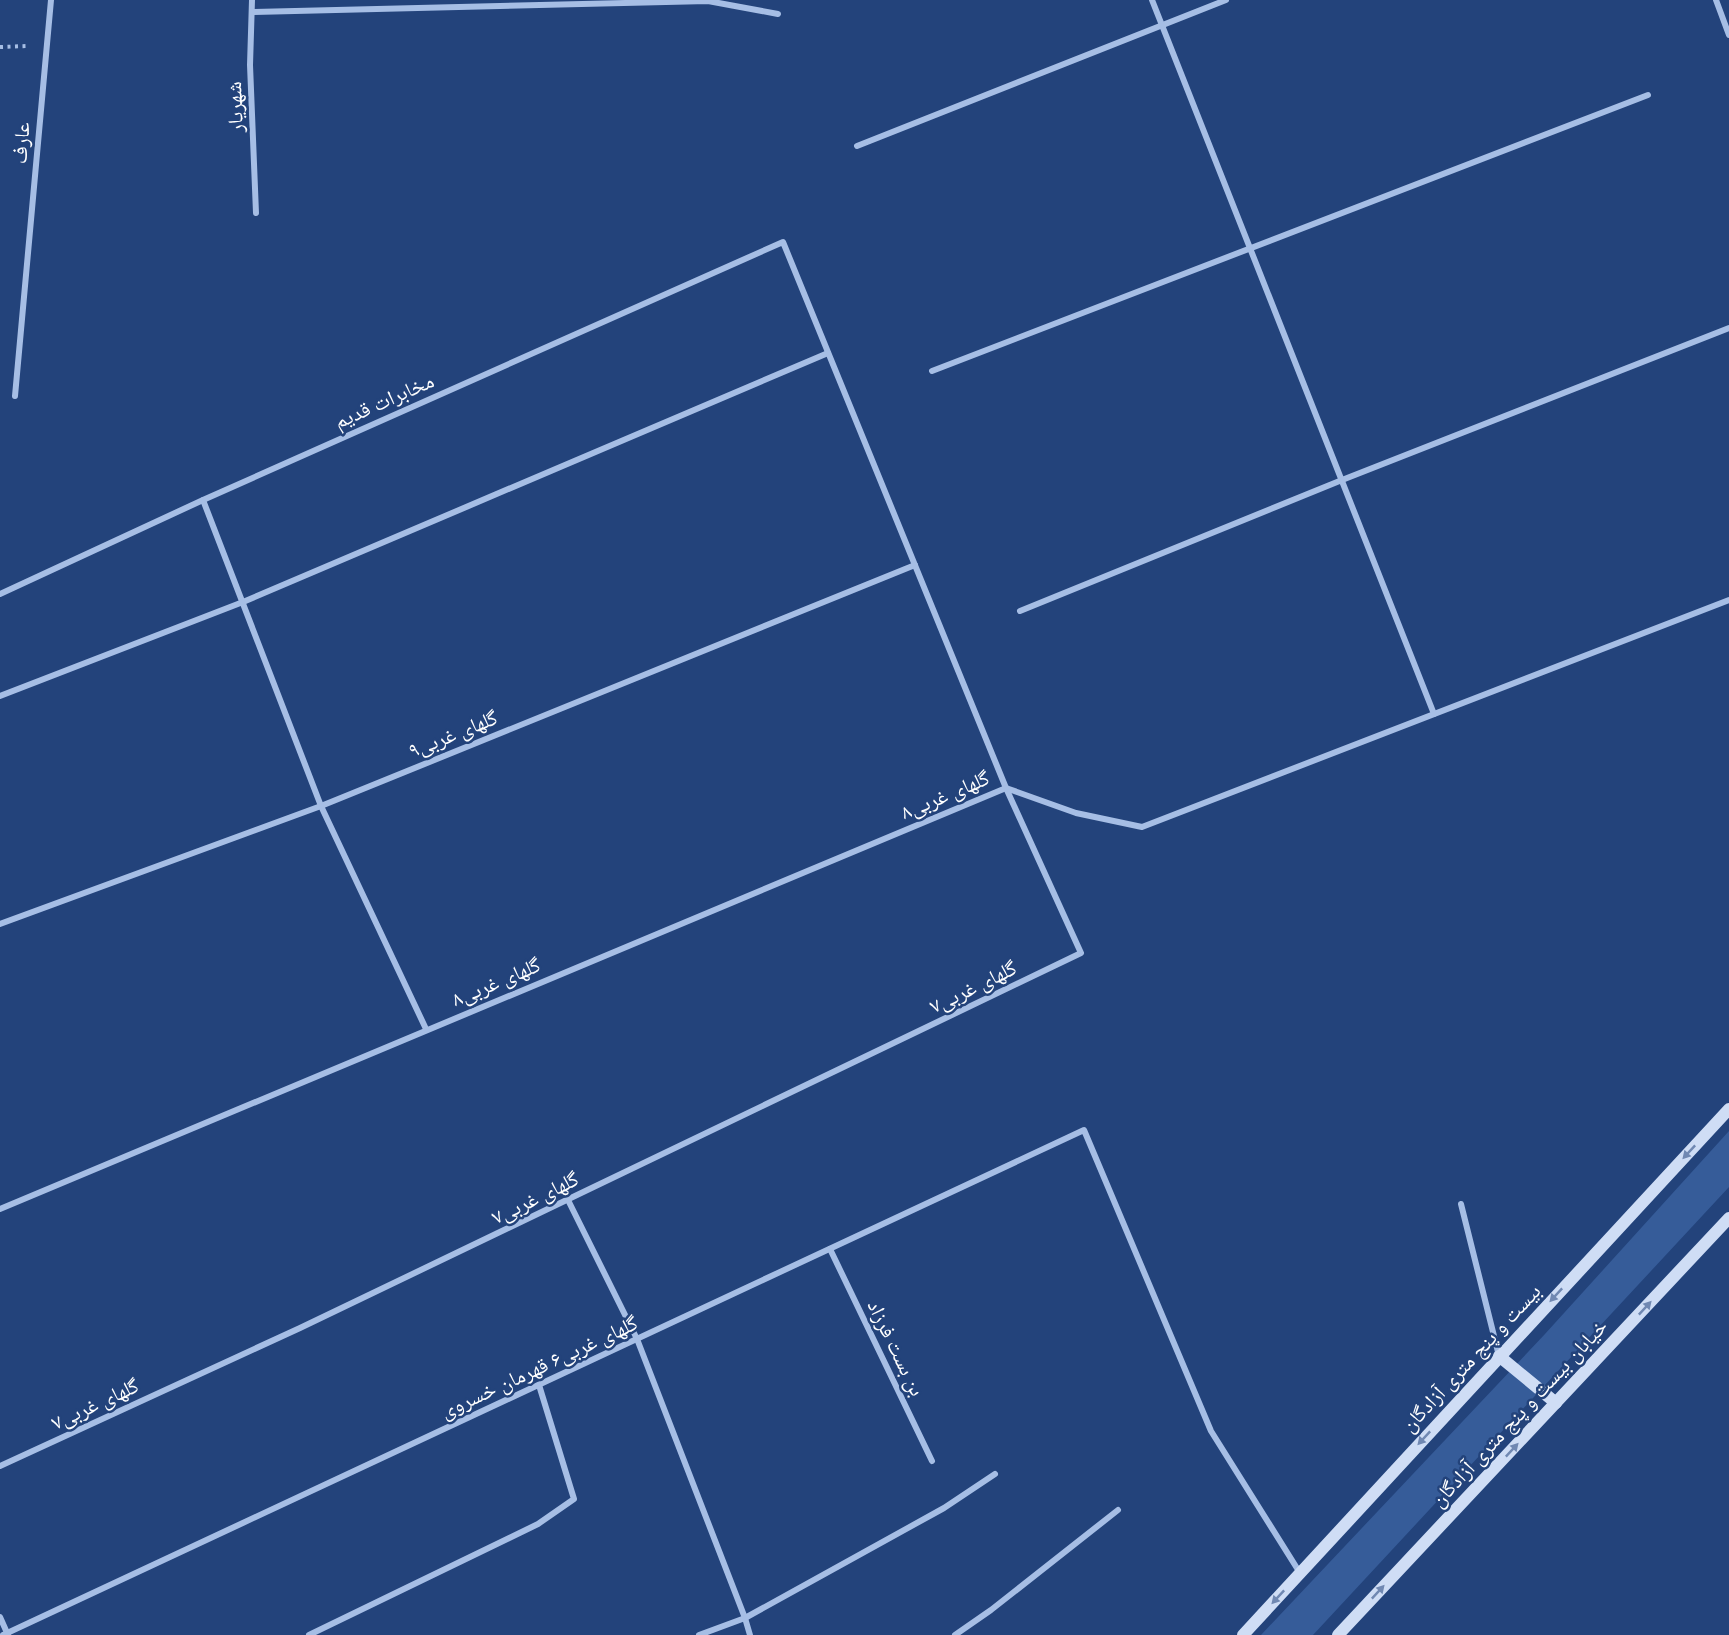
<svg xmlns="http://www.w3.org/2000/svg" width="1729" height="1635" font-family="Karla,'Noto Naskh Arabic',sans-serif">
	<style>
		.green { fill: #365c99 }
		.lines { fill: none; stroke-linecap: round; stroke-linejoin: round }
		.path { stroke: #a6bee5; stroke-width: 4; stroke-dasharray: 3 4.5; stroke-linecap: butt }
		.street { stroke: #a6bee5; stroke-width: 6 }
		.secondary { stroke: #cfddf5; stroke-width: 12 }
		.oneway { fill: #7088b2 }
		.labels { text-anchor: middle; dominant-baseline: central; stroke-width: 5; stroke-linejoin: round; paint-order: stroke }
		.street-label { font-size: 21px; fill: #fff; stroke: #23437b }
	</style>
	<rect width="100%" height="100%" fill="#23437b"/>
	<!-- green -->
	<polygon class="green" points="1729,1131 1729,1187 1313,1635 1261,1635 1545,1334"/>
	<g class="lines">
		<!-- path -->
		<polyline class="path" points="0,47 28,46"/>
		<!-- street -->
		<g class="street">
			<polyline points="252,0 250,65 256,213"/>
			<polyline points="1152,0 1434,714"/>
			<polyline points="1716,0 1729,35"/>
			<polyline points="252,12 708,1 778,14"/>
			<polyline points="857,146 1226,0"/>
			<polyline points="932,371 1648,95"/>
			<polyline points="15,396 51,0"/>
			<polyline points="203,500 321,806 426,1029"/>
			<polyline points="0,594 203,500 783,242 1006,788 1081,953 300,1328 0,1466"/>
			<polyline points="1020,611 1342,480 1729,328"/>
			<polyline points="0,696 243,602 828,353"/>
			<polyline points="1006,788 1076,813 1142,827 1729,600"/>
			<polyline points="0,924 321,806 915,565"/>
			<polyline points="568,1200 637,1339 745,1618 750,1635"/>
			<polyline points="1461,1204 1499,1356"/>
			<polyline points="0,1209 1006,788"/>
			<polyline points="830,1249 932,1461"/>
			<polyline points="0,1617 8,1635"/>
			<polyline points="3,1635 1084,1130 1211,1431 1300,1573"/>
			<polyline points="309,1635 538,1524 574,1499 539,1385"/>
			<polyline points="699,1635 745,1618 944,1508 995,1474"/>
			<polyline points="955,1635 991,1610 1118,1510"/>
		</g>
		<!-- secondary -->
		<g class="secondary">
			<polyline points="1499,1356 1556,1403"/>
			<polyline points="1243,1635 1729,1109"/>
			<polyline points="1338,1635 1729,1218"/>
		</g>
	</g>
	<!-- one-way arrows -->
	<defs><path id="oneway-solid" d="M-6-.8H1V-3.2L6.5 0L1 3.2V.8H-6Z" transform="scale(1.5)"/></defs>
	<g class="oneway">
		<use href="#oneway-solid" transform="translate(1689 1152) rotate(133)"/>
		<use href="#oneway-solid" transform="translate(1556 1295) rotate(133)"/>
		<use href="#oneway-solid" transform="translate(1645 1308) rotate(-47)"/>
		<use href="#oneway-solid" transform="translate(1424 1438) rotate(133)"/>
		<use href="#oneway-solid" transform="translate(1512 1450) rotate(-47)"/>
		<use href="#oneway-solid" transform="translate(1378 1592) rotate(-47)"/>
		<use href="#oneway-solid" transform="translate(1278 1597) rotate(133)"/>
	</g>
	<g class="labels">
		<!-- street labels -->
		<g class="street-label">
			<text transform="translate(235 107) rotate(-92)">شهریار</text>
			<text transform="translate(21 143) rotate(-85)">عارف</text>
			<text transform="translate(384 401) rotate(-24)">مخابرات قدیم</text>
			<text transform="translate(453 734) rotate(-22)">گلهای غربی۹</text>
			<text transform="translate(945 795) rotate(-23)">گلهای غربی۸</text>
			<text transform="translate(496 982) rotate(-23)">گلهای غربی۸</text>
			<text transform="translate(973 987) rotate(-26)">گلهای غربی۷</text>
			<text transform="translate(535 1198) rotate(-26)">گلهای غربی۷</text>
			<text transform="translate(896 1348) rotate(64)">بن بست فرزاد</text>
			<text transform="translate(1471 1358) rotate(-47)">بیست و پنج متری آزادگان</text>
			<text transform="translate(539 1367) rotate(-25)">گلهای غربی۶ قهرمان خسروی</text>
			<text transform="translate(95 1404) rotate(-25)">گلهای غربی۷</text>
			<text transform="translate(1519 1413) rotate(-47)">خیابان بیست و پنج متری آزادگان</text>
		</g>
	</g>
</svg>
